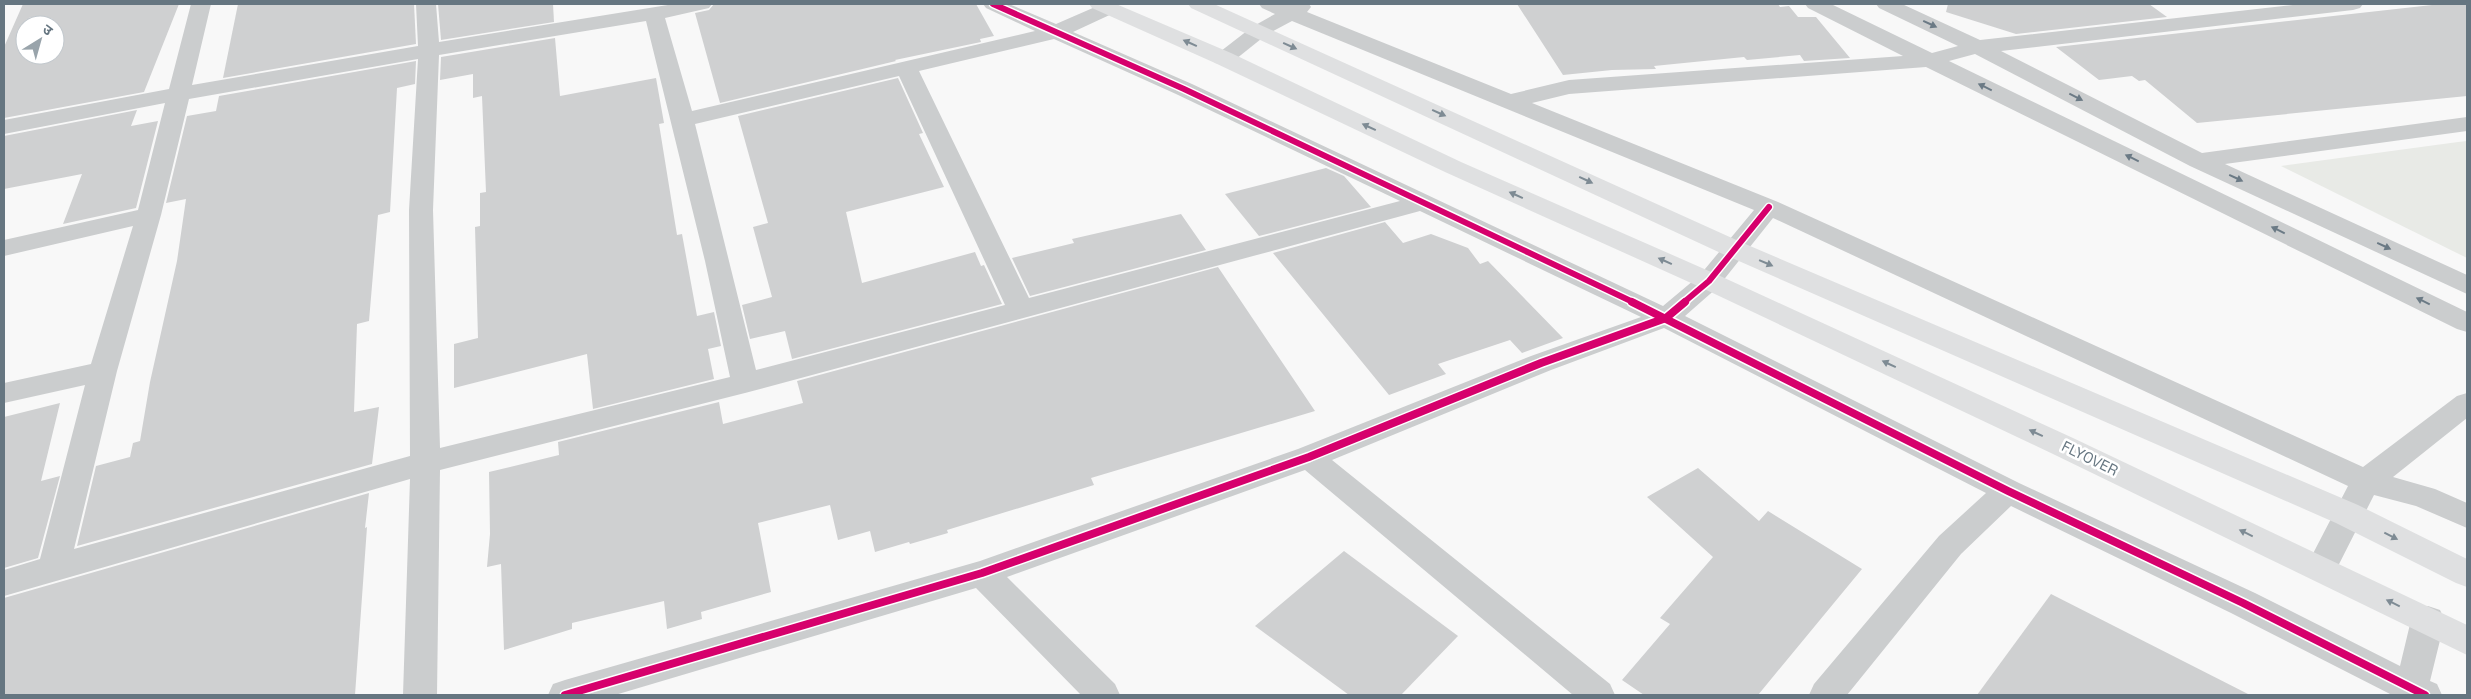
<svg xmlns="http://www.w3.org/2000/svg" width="2471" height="699" font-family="'Space Grotesk','Noto Sans Devanagari',sans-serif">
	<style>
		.green { fill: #e8eae6 }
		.building { fill: #cfd0d1; fill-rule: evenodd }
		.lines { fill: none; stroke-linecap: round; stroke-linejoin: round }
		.minor { fill: #cbcdce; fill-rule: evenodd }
		.major { fill: #dfe0e1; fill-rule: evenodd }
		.cycleway-far1-casing { stroke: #fff; stroke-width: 9 }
		.cycleway-casing { stroke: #fff; stroke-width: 11 }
		.cycleway-far1 { stroke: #d6006c; stroke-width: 6 }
		.cycleway { stroke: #d6006c; stroke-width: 8 }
		.oneway { fill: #6b7a85 }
		.oneway2 { fill: #7e8b94 }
		.labels { text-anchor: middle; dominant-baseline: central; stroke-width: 5; stroke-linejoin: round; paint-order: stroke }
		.street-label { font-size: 15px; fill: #667681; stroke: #fff }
	</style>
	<rect width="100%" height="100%" fill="#f8f8f8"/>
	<!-- green -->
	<polygon class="green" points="2467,141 2467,258 2281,166 2458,142"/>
	<!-- building -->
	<g class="building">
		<path d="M23,4H179L144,92L4,118V47ZM25,25H55V55H25Z"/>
		<polygon points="238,4 414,4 416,44 223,78"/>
		<polygon points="438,4 553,4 554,22 441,40"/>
		<polygon points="714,4 976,4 994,36 980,39 981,42 895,60 896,61 720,103 695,13 709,10"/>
		<polygon points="1517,4 1778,4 1780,7 1789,6 1798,17 1816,17 1850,58 1804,61 1800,55 1747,60 1744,57 1654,66 1656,69 1612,70 1563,75"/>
		<polygon points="1948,4 2149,4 2167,17 2016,34 1946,12"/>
		<polygon points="2441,4 2467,4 2467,96 2197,123 2145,80 2139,81 2132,76 2099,80 2056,47"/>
		<polygon points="555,38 560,96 656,78 664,123 659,124 677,235 682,234 697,316 714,312 721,346 708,349 714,379 593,409 587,354 454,388 454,344 478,338 475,227 480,226 480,193 486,192 482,96 473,98 473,74 440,80 441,57"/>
		<polygon points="416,61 415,84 397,88 390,212 378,215 369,321 357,324 354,412 379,407 372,464 77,546 96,466 130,457 133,443 140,441 150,382 177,261 186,199 166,203 187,116 216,111 219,96"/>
		<polygon points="898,78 923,133 919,134 944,187 846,212 862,283 975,252 981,266 984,265 1002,304 792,359 785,331 750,339 742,305 772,297 753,227 768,223 738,116"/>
		<polygon points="137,110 131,126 158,121 136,208 63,224 82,174 4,189 4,136"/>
		<polygon points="1326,168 1344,176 1371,207 1259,236 1225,194"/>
		<polygon points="1181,214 1206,250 1030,296 1012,258 1074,243 1072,239"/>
		<polygon points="1385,222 1403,243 1431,234 1468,248 1480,264 1488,261 1563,338 1522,353 1510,340 1438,364 1446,374 1389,395 1273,253"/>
		<polygon points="1218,267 1315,411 1091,478 1094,485 947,530 948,533 910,544 909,542 875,552 870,531 838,540 830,505 758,523 771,592 701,612 702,619 667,629 664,601 572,623 572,629 504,650 501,564 487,567 490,534 489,472 559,455 558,442 719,402 723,424 803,403 797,381"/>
		<polygon points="60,403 41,481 60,476 38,558 4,568 4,417"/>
		<polygon points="1698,468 1759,521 1768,511 1862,569 1758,695 1644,695 1622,680 1670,624 1660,618 1713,557 1647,497"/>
		<polygon points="369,493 365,528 367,527 355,695 4,695 4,598"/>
		<polygon points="1344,551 1458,636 1401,695 1349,695 1255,626"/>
		<polygon points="2051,594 2250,695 1977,695"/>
	</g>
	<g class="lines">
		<!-- minor -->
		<path class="minor" d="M191,4H211L192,85L418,46L416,4H436L439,42L674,4H712L709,8L665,18L692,111L1035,31L986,8L983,4H1009L1056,24L1102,4H1116L1119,8L1116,12L1073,32L1192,84L1663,306L1700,275L1754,210L1292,21L1266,35L1231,63L1223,64L1215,63L1212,58L1252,27L1275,14L1262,8L1259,4H1309L1311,7L1307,12L1511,94L1569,80L1903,56L1808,8L1805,4H1831L1932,53L1958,46L1879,8L1876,4H1902L1980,40L2302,4H2363L2360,8L2353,10L2001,51L2202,153L2467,117V131L2225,164L2467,275V294L2190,166L1975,54L1949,61L2467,312V332L2457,329L1926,67L1569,94L1532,103L1778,202L2363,467L2457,396L2467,393V418L2393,477L2435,489L2467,503V528L2416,506L2374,495L2332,578L2321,582L2310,578L2305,569L2348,486L1773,218L1718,287L1685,316L2019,483L2255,593L2400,666L2411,620L2416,610L2428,606L2440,610L2445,620L2430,681L2437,684L2442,695H2392L2231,613L2011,506L1961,554L1847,695H1809L1814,684L1939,536L1986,493L1664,328L1551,370L1332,460L1610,684L1615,695H1573L1305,470L1007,577L1115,684L1120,695H1081L976,588L615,695H548L553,684L565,680L980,561L1298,449L1531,356L1641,317L1420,211L745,393L440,470L437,695H403L410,479L4,596V570L40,559L85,385L4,403V383L91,364L133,226L4,256V240L138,210L165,103L4,134V120L169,89ZM646,21L705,261L730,377L440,448L433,210L439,55ZM1054,39L1176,94L1400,201L1029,298L919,71ZM418,59L409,210L410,456L74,549L117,371L161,215L189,99ZM899,76L1005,305L756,370L695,124Z"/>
		<!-- major -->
		<g class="major">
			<polygon points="1089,4 1116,4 1231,53 1461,162 1718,275 2073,438 2467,625 2467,655 2053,454 1700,287 1445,172 1215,63 1092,8"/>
			<polygon points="1188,4 1214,4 1743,243 2358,505 2467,559 2467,587 2456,583 2336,523 1725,255 1191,8"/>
		</g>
		<defs>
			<g id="cycleway-far1">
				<polyline points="993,4 1184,89 1635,303"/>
				<polyline points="1683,303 1709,281 1769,207"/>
			</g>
			<g id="cycleway">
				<polyline points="1632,302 2008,491 2243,603 2425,695"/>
				<polyline points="565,695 982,573 1309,457 1541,363 1666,318 1685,302"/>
			</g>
		</defs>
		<!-- cycleway-far1 casing -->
		<use href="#cycleway-far1" class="cycleway-far1-casing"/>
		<!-- cycleway casing -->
		<use href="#cycleway" class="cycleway-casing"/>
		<!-- cycleway-far1 -->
		<use href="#cycleway-far1" class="cycleway-far1"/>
		<!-- cycleway -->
		<use href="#cycleway" class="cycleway"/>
	</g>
	<!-- one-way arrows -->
	<defs><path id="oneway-solid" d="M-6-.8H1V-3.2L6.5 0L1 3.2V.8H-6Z" transform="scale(1.25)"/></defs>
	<g class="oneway">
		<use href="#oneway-solid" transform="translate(1930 24) rotate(25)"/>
		<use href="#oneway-solid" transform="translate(1985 87) rotate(-154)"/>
		<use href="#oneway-solid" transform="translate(2076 97) rotate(27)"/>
		<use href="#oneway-solid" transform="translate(2132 158) rotate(-154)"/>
		<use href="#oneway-solid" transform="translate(2236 178) rotate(25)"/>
		<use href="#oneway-solid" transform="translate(2278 230) rotate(-154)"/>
		<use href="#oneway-solid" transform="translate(2384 246) rotate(25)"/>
		<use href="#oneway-solid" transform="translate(2423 301) rotate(-154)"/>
	</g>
	<g class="oneway2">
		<use href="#oneway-solid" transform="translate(1190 43) rotate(-156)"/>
		<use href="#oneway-solid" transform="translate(1290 46) rotate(24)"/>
		<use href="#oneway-solid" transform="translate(1439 113) rotate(24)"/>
		<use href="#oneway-solid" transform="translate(1369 127) rotate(-155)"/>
		<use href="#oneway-solid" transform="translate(1586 180) rotate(25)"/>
		<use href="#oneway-solid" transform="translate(1516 195) rotate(-156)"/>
		<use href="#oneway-solid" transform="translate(1665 261) rotate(-156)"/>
		<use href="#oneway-solid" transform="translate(1766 263) rotate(23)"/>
		<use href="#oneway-solid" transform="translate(1889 364) rotate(-155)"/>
		<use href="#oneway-solid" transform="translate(2036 433) rotate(-155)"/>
		<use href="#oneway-solid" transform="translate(2246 533) rotate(-154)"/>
		<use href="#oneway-solid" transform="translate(2391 536) rotate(27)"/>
		<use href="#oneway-solid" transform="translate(2393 603) rotate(-154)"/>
	</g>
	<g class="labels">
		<!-- street labels -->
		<g class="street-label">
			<text transform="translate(2090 458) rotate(26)">FLYOVER</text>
		</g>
	</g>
	<!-- border -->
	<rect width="2471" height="699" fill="none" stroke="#667681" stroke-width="10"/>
	<!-- north arrow -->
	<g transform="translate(40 40) rotate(37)"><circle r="24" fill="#ffffff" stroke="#c2c8cd"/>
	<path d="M0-4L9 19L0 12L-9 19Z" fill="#99a4ab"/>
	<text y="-8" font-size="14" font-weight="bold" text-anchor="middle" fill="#667681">उ</text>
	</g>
</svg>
